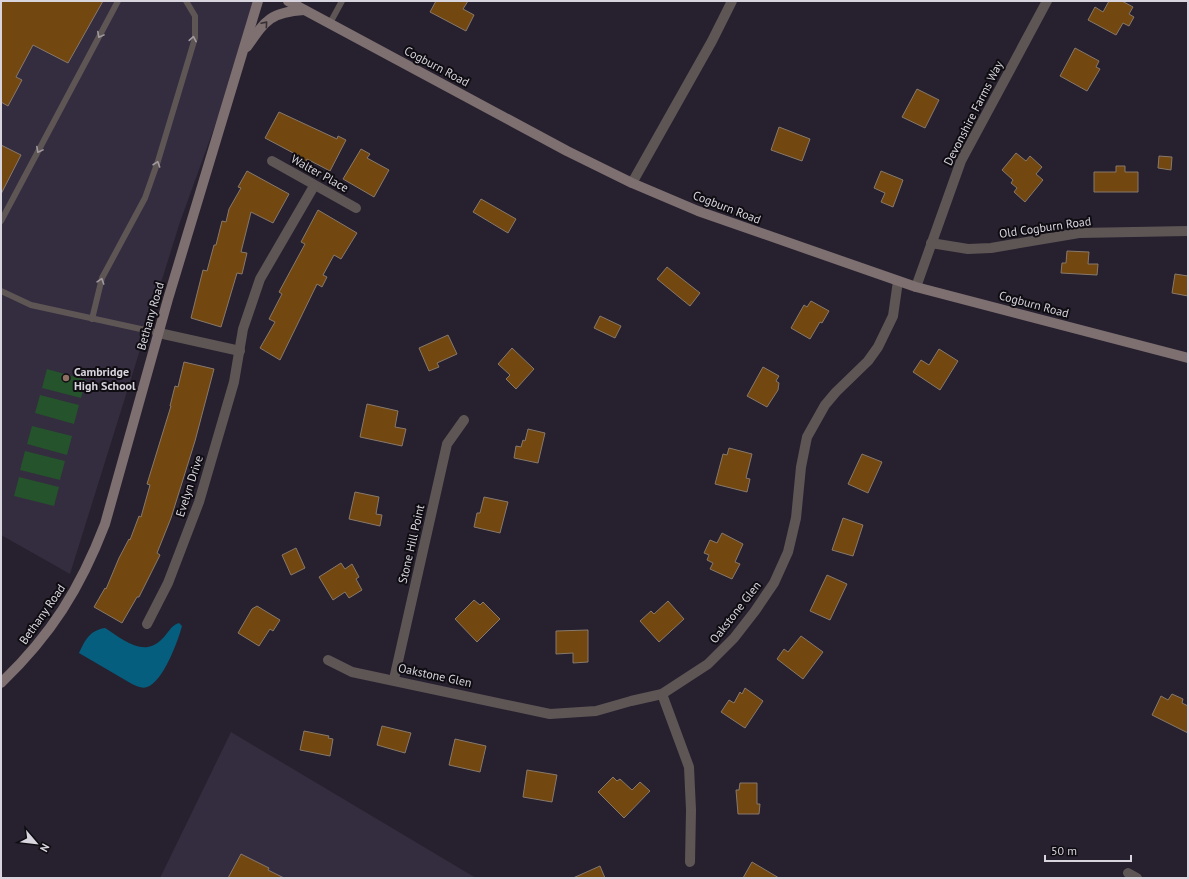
<svg xmlns="http://www.w3.org/2000/svg" width="1189" height="879" font-family="'PT Sans',sans-serif">
	<style>
		.built { fill: #342c3f }
		.green { fill: #25532b }
		.water { fill: #065e7e }
		.building { fill: #724710; stroke: #87796c }
		.lines { fill: none; stroke-linecap: round; stroke-linejoin: round }
		.lane { stroke: #5e5555; stroke-width: 6 }
		.street { stroke: #5e5555; stroke-width: 10 }
		.secondary { stroke: #7e7070; stroke-width: 10 }
		.oneway { stroke: #362f33 }
		.oneway2 { stroke: #a19ba0 }
		.education-dot { fill: #8d6e63; stroke: #0f0c12; stroke-width: 1.5 }
		.labels { text-anchor: middle; dominant-baseline: central; stroke-width: 4; stroke-linejoin: round; paint-order: stroke }
		.street-label { font-size: 12px; fill: #d8d5de; stroke: #0f0c12 }
		.poi-label { font-size: 12px; font-weight: bold; fill: #d8d5de; stroke: #0f0c12; text-anchor: start }
	</style>
	<rect width="100%" height="100%" fill="#27212f"/>
	<!-- built -->
	<g class="built">
		<polygon points="1,1 253,1 259,4 180,222 70,574 1,535"/>
		<polygon points="231,732 476,878 160,878"/>
	</g>
	<!-- green -->
	<g class="green">
		<polygon points="47,369 86,380 81,398 42,388"/>
		<polygon points="40,395 79,405 74,424 35,413"/>
		<polygon points="32,426 72,436 67,455 27,444"/>
		<polygon points="25,451 65,461 60,480 20,470"/>
		<polygon points="19,477 59,487 54,506 14,496"/>
	</g>
	<!-- water -->
	<path class="water" d="M179,623L182,626C178,641 163,682 147,687C142,689 137,686 132,684L79,653C86,639 89,631 105,628C121,638 143,658 161,640C168,634 170,626 179,623Z"/>
	<!-- building -->
	<g class="building">
		<polygon points="1,1 103,1 68,63 33,45 16,77 22,80 8,106 1,102"/>
		<polygon points="436,1 468,1 463,9 474,15 466,31 430,12"/>
		<polygon points="1109,1 1122,1 1133,7 1129,14 1134,17 1129,26 1123,23 1116,35 1088,20 1095,7 1103,12"/>
		<polygon points="1075,48 1099,61 1096,67 1100,69 1087,91 1060,76"/>
		<polygon points="917,89 939,100 925,128 902,117"/>
		<polygon points="279,112 337,139 338,136 346,140 330,171 307,159 305,163 297,158 299,156 265,138"/>
		<polygon points="779,127 810,139 802,161 771,150"/>
		<polygon points="1,145 21,155 1,194"/>
		<polygon points="361,149 370,154 367,158 389,170 374,197 343,179"/>
		<polygon points="1016,153 1026,161 1030,156 1042,167 1036,174 1043,180 1025,202 1014,192 1017,188 1011,183 1013,180 1002,170"/>
		<polygon points="1159,156 1172,157 1171,170 1158,168"/>
		<polygon points="1116,166 1125,166 1125,172 1138,172 1138,192 1094,192 1094,172 1116,172"/>
		<polygon points="247,171 289,194 273,223 251,212 241,252 247,253 242,274 237,273 221,327 191,318 203,270 207,271 214,245 216,245 222,221 226,222 229,209 241,188 238,187"/>
		<polygon points="881,171 903,180 893,207 881,202 885,193 874,188"/>
		<polygon points="481,199 516,219 508,233 473,212"/>
		<polygon points="318,210 357,233 341,259 334,255 323,275 327,277 322,287 317,284 280,360 260,348 275,322 269,319 282,294 279,292 305,244 301,242"/>
		<polygon points="1067,251 1089,252 1088,264 1098,264 1097,275 1061,273 1062,263 1066,263"/>
		<polygon points="667,267 700,293 690,306 657,279"/>
		<polygon points="1175,274 1188,276 1188,296 1172,293"/>
		<polygon points="811,301 829,311 822,323 820,322 810,339 791,328 804,305 807,307"/>
		<polygon points="600,316 621,326 615,338 594,328"/>
		<polygon points="448,335 457,354 437,363 439,367 429,371 419,348"/>
		<polygon points="512,348 534,369 516,389 506,379 510,375 498,364"/>
		<polygon points="939,349 958,361 940,390 913,372 921,360 929,365"/>
		<polygon points="184,362 214,369 195,441 171,518 157,553 160,555 139,597 137,597 122,623 94,607 105,588 106,589 119,558 129,539 130,540 139,516 141,517 150,485 147,484 171,406 170,406 175,386 178,387"/>
		<polygon points="763,367 779,376 776,381 779,383 778,390 767,407 747,396"/>
		<polygon points="367,404 398,411 395,427 406,429 402,446 360,437"/>
		<polygon points="528,429 545,433 538,463 514,458 516,446 521,447 523,440 525,441"/>
		<polygon points="729,448 752,454 746,478 750,479 747,492 715,484 723,454 727,455"/>
		<polygon points="862,454 882,462 868,493 848,484"/>
		<polygon points="355,492 379,497 376,514 382,515 380,526 349,519"/>
		<polygon points="484,497 508,502 500,533 474,527 477,513 480,513"/>
		<polygon points="843,518 863,525 853,556 832,550"/>
		<polygon points="722,533 743,544 735,562 740,564 732,579 710,569 713,563 707,560 709,555 704,553 710,540 717,543"/>
		<polygon points="296,548 305,568 291,575 282,555"/>
		<polygon points="341,563 345,569 352,564 359,577 356,579 362,590 349,598 345,592 333,600 319,577"/>
		<polygon points="827,575 847,584 830,620 810,611"/>
		<polygon points="474,600 480,605 483,602 500,619 477,642 455,619"/>
		<polygon points="668,601 684,619 659,642 640,621 651,611 654,614"/>
		<polygon points="257,606 280,620 273,631 270,629 259,646 238,633 252,609"/>
		<polygon points="588,630 588,662 573,663 573,653 556,654 556,631"/>
		<polygon points="801,636 823,652 803,679 777,659 784,649 788,652"/>
		<polygon points="745,688 763,701 745,728 721,712 729,700 734,703 740,692 742,694"/>
		<polygon points="1172,694 1183,699 1182,703 1188,706 1188,733 1152,715 1161,696 1168,700"/>
		<polygon points="382,726 411,733 405,753 377,745"/>
		<polygon points="304,731 329,736 328,738 333,739 330,756 300,750"/>
		<polygon points="455,739 486,746 480,772 449,765"/>
		<polygon points="527,770 557,775 552,802 523,797"/>
		<polygon points="613,777 617,781 620,779 632,790 640,782 650,791 624,818 598,792"/>
		<polygon points="740,783 757,783 757,804 760,804 759,814 738,814 736,790 739,790"/>
		<polygon points="241,854 269,868 268,870 284,878 228,878"/>
		<polygon points="752,862 779,878 743,878"/>
		<polygon points="600,866 605,878 573,878"/>
	</g>
	<g class="lines">
		<!-- lane -->
		<g class="lane">
			<polyline points="330,23 342,1"/>
			<polyline points="1,221 118,1"/>
			<polyline points="1,291 31,305 159,333"/>
			<polyline points="92,319 102,278 145,198 158,161 195,38 195,16 186,1"/>
		</g>
		<!-- street -->
		<g class="street">
			<polyline points="272,161 356,208"/>
			<polyline points="632,183 712,41 732,1"/>
			<polyline points="931,243 968,249 991,248 1079,233 1188,231"/>
			<polyline points="916,287 961,161 1047,1"/>
			<polyline points="159,333 240,351"/>
			<polyline points="147,624 168,583 199,502 234,382 243,329 260,279 314,186"/>
			<polyline points="328,660 352,672 550,714 596,711 631,701 662,694 708,664 734,638 755,611 774,583 788,552 796,518 801,467 807,437 825,405 836,392 868,361 878,347 893,316 898,281"/>
			<polyline points="394,679 447,444 464,420"/>
			<polyline points="662,694 689,767 691,810 690,862"/>
			<polyline points="1128,873 1137,878"/>
		</g>
		<!-- secondary -->
		<g class="secondary">
			<polyline points="288,1 567,151 632,183 698,211 916,287 1188,358"/>
			<path d="M247,47C265,21 270,12 304,10"/>
			<path d="M1,683C51,635 80,589 105,524L168,299L258,1"/>
		</g>
	</g>
	<!-- one-way arrows -->
	<defs><path id="oneway-chevron" d="M-2-3.5L2.5 0L-2 3.5" fill="none" stroke-width="1.6" stroke-linecap="round" stroke-linejoin="round"/></defs>
	<use class="oneway" href="#oneway-chevron" transform="translate(265 24) rotate(-49)"/>
	<g class="oneway2">
		<use href="#oneway-chevron" transform="translate(100 35) rotate(118)"/>
		<use href="#oneway-chevron" transform="translate(193 39) rotate(-80)"/>
		<use href="#oneway-chevron" transform="translate(39 150) rotate(118)"/>
		<use href="#oneway-chevron" transform="translate(157 164) rotate(-71)"/>
		<use href="#oneway-chevron" transform="translate(101 281) rotate(-72)"/>
	</g>
	<!-- markers -->
	<circle class="education-dot" cx="66" cy="378" r="4"/>
	<g class="labels">
		<!-- street labels -->
		<g class="street-label">
			<text transform="translate(437 66) rotate(28)">Cogburn Road</text>
			<text transform="translate(973 113) rotate(-63)">Devonshire Farms Way</text>
			<text transform="translate(320 173) rotate(29)">Walter Place</text>
			<text transform="translate(727 207) rotate(21)">Cogburn Road</text>
			<text transform="translate(1045 227) rotate(-8)">Old Cogburn Road</text>
			<text transform="translate(1034 304) rotate(15)">Cogburn Road</text>
			<text transform="translate(150 316) rotate(-74)">Bethany Road</text>
			<text transform="translate(189 486) rotate(-72)">Evelyn Drive</text>
			<text transform="translate(411 544) rotate(-77)">Stone Hill Point</text>
			<text transform="translate(735 612) rotate(-52)">Oakstone Glen</text>
			<text transform="translate(42 614) rotate(-55)">Bethany Road</text>
			<text transform="translate(435 675) rotate(12)">Oakstone Glen</text>
		</g>
		<!-- poi labels -->
		<g class="poi-label">
			<text x="74" y="371">Cambridge<tspan x="74" dy="14">High School</tspan></text>
		</g>
	</g>
	<!-- border -->
	<rect width="1189" height="879" fill="none" stroke="#d8d5de" stroke-width="4"/>
	<!-- north arrow -->
	<g transform="translate(36 843) rotate(118)" stroke="#0f0c12" stroke-width="3" paint-order="stroke">
	<path d="M0-3L7 15L0 10L-7 15Z" fill="#d8d5de"/>
	<text y="-6" font-size="11" font-weight="bold" text-anchor="middle" fill="#d8d5de">N</text>
	</g>
	<!-- scale -->
	<path d="M1045 855v6h86v-6" fill="none" stroke="#d8d5de" stroke-width="2"/>
	<text x="1051" y="855" font-size="12" fill="#d8d5de" stroke="#0f0c12" stroke-width="3" paint-order="stroke">50 m</text>
</svg>
